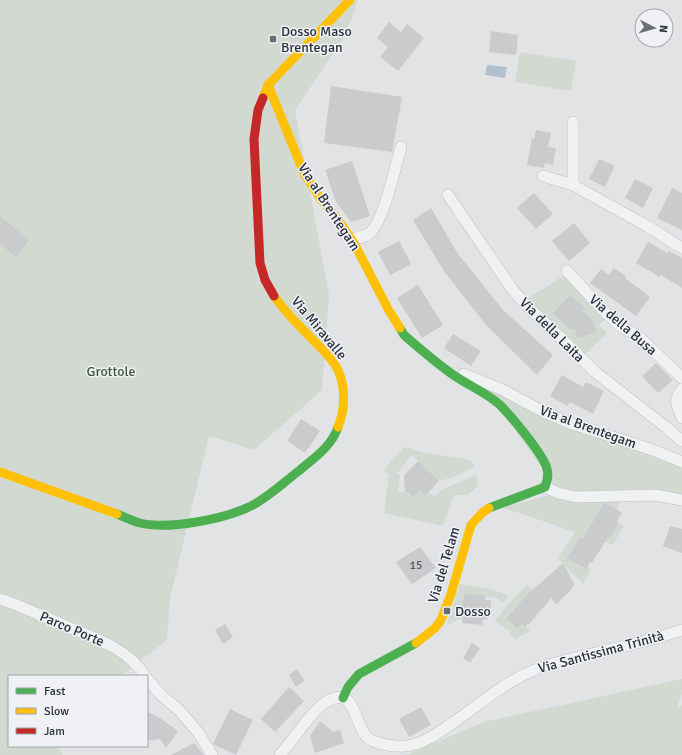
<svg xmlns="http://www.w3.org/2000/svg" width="682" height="755" font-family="Signika,sans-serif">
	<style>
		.green { fill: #d2d9d1; fill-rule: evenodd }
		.water { fill: #b2bfcd }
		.building { fill: #c9cbcd }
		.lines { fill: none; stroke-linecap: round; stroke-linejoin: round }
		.street-casing { stroke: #bfc1c3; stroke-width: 12 }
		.street { stroke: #f0f1f3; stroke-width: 11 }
		.fast { stroke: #4caf50; stroke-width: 9 }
		.slow { stroke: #ffc107; stroke-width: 9 }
		.jam { stroke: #c62828; stroke-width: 9 }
		.poi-dot { fill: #6a6f77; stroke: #eff1f5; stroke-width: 1.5 }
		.labels { text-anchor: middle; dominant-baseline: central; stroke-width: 3; stroke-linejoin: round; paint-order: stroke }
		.number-label { font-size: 12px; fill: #525861 }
		.poi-label { font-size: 14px; fill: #2a303c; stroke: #eff1f5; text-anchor: start }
		.street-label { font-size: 14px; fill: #2a303c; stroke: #eff1f5 }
		.park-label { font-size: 14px; fill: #3e5639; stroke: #eff1f5 }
	</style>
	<rect width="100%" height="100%" fill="#e1e3e5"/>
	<!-- green -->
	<g class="green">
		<polygon points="0,0 358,0 345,36 295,110 329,295 322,390 254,450 209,436 170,598 167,640 121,676 9,676 9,746 58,746 63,755 0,755"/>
		<polygon points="520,52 576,61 571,91 515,82"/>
		<path d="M566,274L606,318L599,325L607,333L583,356L526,300ZM570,295L581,307L582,305L585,308L582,310L575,329L571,330L553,313Z"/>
		<path d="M482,384L682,466V494C670,492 657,489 645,489C614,488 583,499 554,485Z"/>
		<polygon points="406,447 425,453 466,459 472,461 474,467 454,477 439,481 412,455 397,473 400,475 398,491 408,492 413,497 420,491 425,496 429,492 434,497 441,490 476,475 478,485 468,495 454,495 443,526 384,513 389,474 383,471 403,448"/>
		<polygon points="549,495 620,501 616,509 604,503 590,526 610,538 619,523 624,526 613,544 611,545 599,539 593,544 580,537 568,556 575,562 585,569 587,566 591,570 583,584 558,558 575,532 501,507 528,501"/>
		<polygon points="460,584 493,590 509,596 503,603 497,598 465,595 464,600 462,600 461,615 463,615 463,619 458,620 450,624 447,623"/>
		<polygon points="527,584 546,605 543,608 528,595 506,617 517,628 522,624 526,626 530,631 515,639 508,630 495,621 504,609"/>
		<polygon points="682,679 682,693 677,708 682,705 682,755 401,755 408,754 484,722"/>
	</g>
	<!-- water -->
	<polygon class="water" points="487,65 507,67 505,78 485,75"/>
	<!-- building -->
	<g class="building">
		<polygon points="389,22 401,32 407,24 424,38 398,71 380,57 388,47 377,38"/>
		<polygon points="491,31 518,35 516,55 489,52"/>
		<polygon points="331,86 402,97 392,152 324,143"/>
		<polygon points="536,130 551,133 548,147 556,148 553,165 545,163 544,168 527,165 532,138 534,139"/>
		<polygon points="599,159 615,166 605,187 589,179"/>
		<polygon points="352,161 370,216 351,222 336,202 325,170"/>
		<polygon points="635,179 653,188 643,208 625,198"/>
		<polygon points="672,188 682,193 682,230 657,218"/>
		<polygon points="534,193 553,214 536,229 517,208"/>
		<polygon points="431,208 458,254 503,310 553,355 537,375 486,325 444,271 413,220"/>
		<polygon points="0,216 29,240 16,257 0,244"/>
		<polygon points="574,223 590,243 569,261 552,241"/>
		<polygon points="399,241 411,264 390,275 378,252"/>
		<polygon points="648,242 667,253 669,251 682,258 682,288 661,275 660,277 636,263"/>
		<polygon points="614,268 626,276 625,278 650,297 636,316 590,283 601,269 609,275"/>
		<polygon points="418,285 443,325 422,338 397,298"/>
		<polygon points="570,295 585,308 582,310 593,321 596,332 577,338 575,329 571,330 553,313"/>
		<polygon points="453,334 481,351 471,366 444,348"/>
		<polygon points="656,363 673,380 658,393 642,376"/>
		<polygon points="562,375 583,387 586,382 604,391 593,414 570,402 567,406 550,396"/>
		<polygon points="301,419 320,431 305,453 287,441"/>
		<polygon points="418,461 439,481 425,496 420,491 413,497 408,492 405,492 404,475"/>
		<polygon points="604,503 613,507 622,513 617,522 619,523 610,538 608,537 592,563 590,562 586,569 567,558 580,537 583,538"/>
		<polygon points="670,526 682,529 682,553 663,546"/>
		<polygon points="420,547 436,568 412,584 396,562"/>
		<polygon points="563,563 573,582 574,585 571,590 556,604 551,598 530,623 525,626 522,624 517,628 506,618 528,594"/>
		<polygon points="464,594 485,596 485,600 491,600 490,614 487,614 487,620 483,619 482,625 462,623 463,616 461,615 462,600 464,600"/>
		<polygon points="225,624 233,637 223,644 215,630"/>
		<polygon points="472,643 480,648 470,663 463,658"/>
		<polygon points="297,669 305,681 296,687 289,675"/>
		<polygon points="289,687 304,701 275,732 261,719"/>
		<polygon points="421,707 431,725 409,737 399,719"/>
		<polygon points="230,709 253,720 236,755 213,744"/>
		<polygon points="147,712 157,716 178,731 166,748 160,739 147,741"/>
		<polygon points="320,721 333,732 340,730 344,743 315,753 310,736"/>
		<polygon points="194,743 204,755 171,755"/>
	</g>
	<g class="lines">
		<defs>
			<g id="street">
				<polyline points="573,122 573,185"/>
				<polyline points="543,176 573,185 647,226 682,248"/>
				<polyline points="448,195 512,289 526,305 558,335 595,372 667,428 682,441"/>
				<path d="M351,239C358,238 366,237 371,232C385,216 395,168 401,147"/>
				<polyline points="567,271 606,313 622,327 638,336 682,378"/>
				<polyline points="464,374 503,390 544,412 570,423 653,450 682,462"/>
				<path d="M682,389C673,401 677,405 682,418"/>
				<polyline points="545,487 558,493 576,497 655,495 682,500"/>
				<path d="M0,599C21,606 42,616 63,625C93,638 127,647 145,676"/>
				<polyline points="147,679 162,696 179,710 198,732 212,755"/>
				<path d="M280,755C292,741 310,714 323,704C355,682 353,720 366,736C373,745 401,748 412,745C428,741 441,731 454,722C479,705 502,684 530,672C549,663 571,659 591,654C622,647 652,640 682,630"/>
			</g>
		</defs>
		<!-- street casing -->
		<use href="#street" class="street-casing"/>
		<!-- street -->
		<use href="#street" class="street"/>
		<!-- fast -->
		<g class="fast">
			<path d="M400,328L404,335C419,348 435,362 452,374C467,385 486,392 500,405C511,416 544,455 547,469C549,476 547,481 545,487L489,508"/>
			<path d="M117,514C125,517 132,521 140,523C168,530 225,519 251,506C269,497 284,482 300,470C314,458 332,446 338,427"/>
			<polyline points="343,698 348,687 359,674 416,643"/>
		</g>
		<!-- slow -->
		<g class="slow">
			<polyline points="268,85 304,173 320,198 339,221 354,243 388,309 400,328"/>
			<polyline points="263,98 268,85 350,0"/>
			<path d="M274,296C285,312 299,326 313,340C322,349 332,358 338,370C346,388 345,410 338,427"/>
			<polyline points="0,472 117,514"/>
			<polyline points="416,643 435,628 441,620 451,594 471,525 482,513 489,508"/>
		</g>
		<!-- jam -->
		<polyline class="jam" points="263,98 258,110 254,139 260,263 265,280 274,296"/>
	</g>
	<!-- markers -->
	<g class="poi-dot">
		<rect x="269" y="35" width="8" height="8" rx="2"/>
		<rect x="443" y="607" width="8" height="8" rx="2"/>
	</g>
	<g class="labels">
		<!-- number labels -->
		<g class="number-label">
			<text x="416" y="565">15</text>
		</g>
		<!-- poi labels -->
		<g class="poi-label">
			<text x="281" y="31">Dosso Maso<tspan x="281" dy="16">Brentegan</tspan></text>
			<text x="455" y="611">Dosso</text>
		</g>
		<!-- street labels -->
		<g class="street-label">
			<text transform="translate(329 207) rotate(57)">Via al Brentegam</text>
			<text transform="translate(623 325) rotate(41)">Via della Busa</text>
			<text transform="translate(319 328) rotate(50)">Via Miravalle</text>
			<text transform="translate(552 330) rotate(45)">Via della Laita</text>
			<text transform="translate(588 427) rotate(20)">Via al Brentegam</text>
			<text transform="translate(444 565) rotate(-73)">Via del Telam</text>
			<text transform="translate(72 629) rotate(23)">Parco Porte</text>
			<text transform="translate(601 652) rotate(-15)">Via Santissima Trinità</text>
		</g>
		<!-- park labels -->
		<g class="park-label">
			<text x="111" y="371">Grottole</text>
		</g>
	</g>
	<!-- legend -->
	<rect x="8" y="675" width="140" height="72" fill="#eff1f5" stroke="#a0a4ab"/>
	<rect x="16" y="688" width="20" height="6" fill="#4caf50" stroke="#a0a4ab"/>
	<text x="44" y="695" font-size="12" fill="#2a303c">Fast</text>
	<rect x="16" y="708" width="20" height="6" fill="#ffc107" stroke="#a0a4ab"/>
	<text x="44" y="715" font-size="12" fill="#2a303c">Slow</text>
	<rect x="16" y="728" width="20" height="6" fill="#c62828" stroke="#a0a4ab"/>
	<text x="44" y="735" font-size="12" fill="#2a303c">Jam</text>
	<!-- north arrow -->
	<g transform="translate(654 28) rotate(96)"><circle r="19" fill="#eff1f5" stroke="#a0a4ab"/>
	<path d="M0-3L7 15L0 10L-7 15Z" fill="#6a6f77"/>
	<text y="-6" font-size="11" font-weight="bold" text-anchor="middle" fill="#2a303c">N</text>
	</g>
</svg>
